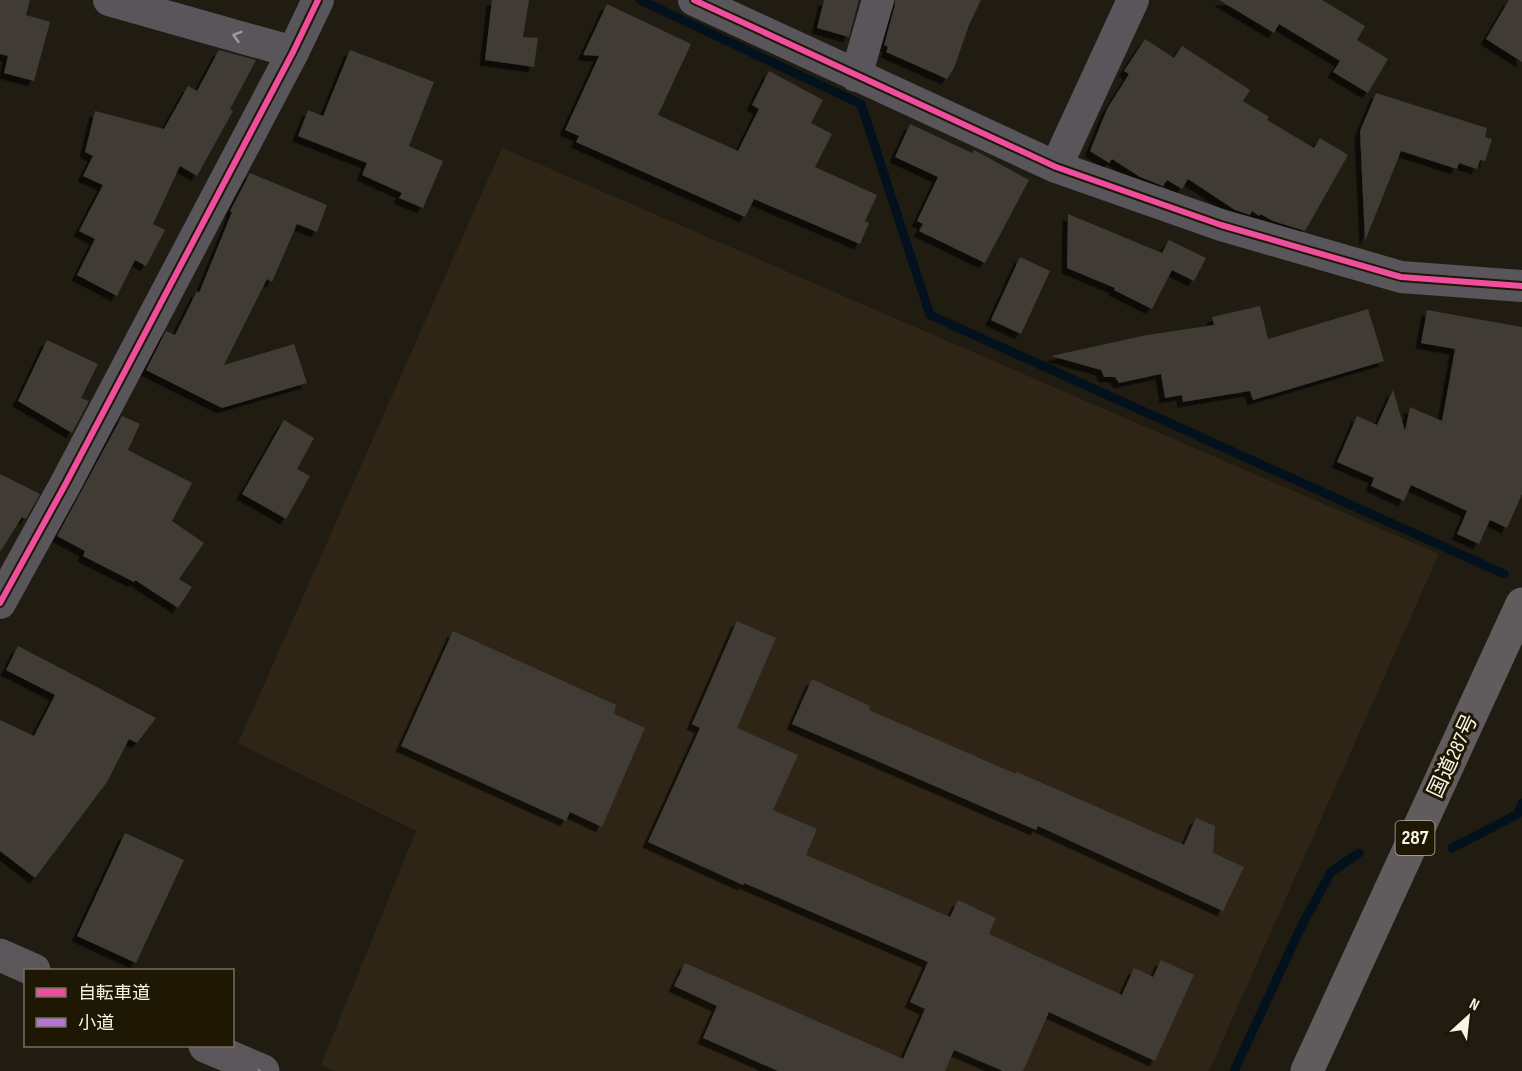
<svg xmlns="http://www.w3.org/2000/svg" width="1522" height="1071" font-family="'Sofia Sans Condensed','Noto Sans JP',sans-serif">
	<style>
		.education { fill: #2e2516 }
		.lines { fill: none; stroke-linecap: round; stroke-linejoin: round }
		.stream { stroke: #03111d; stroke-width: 9 }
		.building { fill: #403b34; filter: url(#shadow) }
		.minor { stroke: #58565b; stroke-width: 32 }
		.major { stroke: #5a5659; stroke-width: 33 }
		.highway { stroke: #605c5e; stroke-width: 33 }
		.quiet { stroke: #b673d3; stroke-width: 4.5; stroke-dasharray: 9 4.5; stroke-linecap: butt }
		.cycleway-casing { stroke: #1d1704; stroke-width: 10 }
		.cycleway { stroke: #ef4d9e; stroke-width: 6 }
		.oneway { stroke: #a09d9a }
		.labels { text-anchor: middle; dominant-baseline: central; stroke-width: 6; stroke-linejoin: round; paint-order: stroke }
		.shield { fill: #1d1704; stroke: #b6b2a3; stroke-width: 1.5 }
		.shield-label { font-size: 20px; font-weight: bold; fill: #f8f4e7 }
		.street-label { font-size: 21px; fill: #f8f4e7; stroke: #1d1704 }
	</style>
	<defs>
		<filter id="shadow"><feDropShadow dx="-5.5" dy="5.5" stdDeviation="0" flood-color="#0009"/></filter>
	</defs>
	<rect width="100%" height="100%" fill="#201c12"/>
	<!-- education -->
	<polygon class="education" points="502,148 1439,554 1209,1071 335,1071 321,1065 416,831 238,743"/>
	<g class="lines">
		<!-- stream -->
		<g class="stream">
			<polyline points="640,0 861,104 930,315 1504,574"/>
			<polyline points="1452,848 1518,814 1522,803"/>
			<polyline points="1234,1071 1302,925 1331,872 1359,853"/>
		</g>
	</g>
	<!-- building -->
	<g class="building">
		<polygon points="0,0 30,0 26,15 50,22 34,81 4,73 8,56 0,54"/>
		<polygon points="492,0 529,0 523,37 538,38 534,67 485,60"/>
		<polygon points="824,0 859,0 849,37 817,28"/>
		<polygon points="895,0 981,0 969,25 954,68 947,79 886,52 888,47 884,45 895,5"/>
		<polygon points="1219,0 1322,0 1365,26 1357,40 1388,59 1368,93 1333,72 1340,61 1279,24 1274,33"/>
		<polygon points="1509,0 1522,0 1522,62 1486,39"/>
		<polygon points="607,4 691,44 658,115 738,151 759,109 752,105 769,71 823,100 811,123 832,134 815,167 877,195 865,221 869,223 860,244 754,199 745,217 576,142 579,136 565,130 599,56 583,55"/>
		<polygon points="1145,39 1174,58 1182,46 1250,90 1243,101 1269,117 1267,120 1314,148 1320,138 1348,155 1305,231 1273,221 1260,214 1259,216 1252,211 1250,215 1235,210 1188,179 1182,189 1167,180 1163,186 1140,177 1112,159 1109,163 1090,151 1107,109 1129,74 1124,71"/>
		<polygon points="219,50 256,60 230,109 233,111 197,176 180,166 153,224 165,230 146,266 135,260 117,296 77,275 95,239 79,231 103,185 83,176 93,156 85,152 95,111 164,129 188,86 197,91"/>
		<polygon points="350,50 434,82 409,146 443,161 423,208 399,198 402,193 362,175 367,163 298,136 308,110 323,116"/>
		<polygon points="1376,93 1487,128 1485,137 1492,139 1485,161 1480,160 1477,169 1459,163 1457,169 1401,151 1365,241 1360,131"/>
		<polygon points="910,124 972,153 974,150 1029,180 985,263 919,231 923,224 917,221 938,177 895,157"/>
		<polygon points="250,173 327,205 317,232 297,224 272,282 267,279 224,365 294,344 307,383 222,408 146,370 166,331 175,335 197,291 199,293 232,212 230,211"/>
		<polygon points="1068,214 1162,253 1169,240 1206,258 1194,281 1172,270 1152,309 1114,290 1115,288 1067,268"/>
		<polygon points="1020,257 1050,271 1021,334 991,320"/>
		<polygon points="1260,306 1268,339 1368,309 1384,361 1253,400 1250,391 1183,402 1182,395 1165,398 1161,374 1119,383 1115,377 1104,377 1101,370 1051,356 1147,335 1214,325 1212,317"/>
		<polygon points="1427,310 1522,327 1522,494 1507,528 1490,520 1479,544 1457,534 1467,511 1411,485 1404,501 1371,486 1374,478 1337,462 1357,416 1377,425 1393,390 1405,431 1410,407 1442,421 1455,349 1421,343"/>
		<polygon points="47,340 98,364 81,398 89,401 72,433 18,401"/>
		<polygon points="122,416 140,424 128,450 192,483 172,521 204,543 179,579 192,587 178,608 135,580 134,582 83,556 85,551 57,536"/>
		<polygon points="284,420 314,438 297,469 310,476 286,519 242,494"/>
		<polygon points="0,474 40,494 26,519 22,517 0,552"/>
		<polygon points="737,621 776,638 737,728 798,755 773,810 817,829 806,855 950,917 958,900 996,918 989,934 1122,995 1134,968 1153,977 1161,960 1194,975 1155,1061 1049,1012 1023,1071 1003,1071 954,1050 945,1071 778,1071 703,1038 717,1006 674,986 685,963 903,1059 925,1009 910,1002 928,962 744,883 743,885 648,842 700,728 692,724"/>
		<polygon points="453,631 616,705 614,714 645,728 602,827 570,812 566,821 401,746"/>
		<polygon points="18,646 156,718 137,743 129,739 107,782 35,878 0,851 0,720 34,736 55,695 6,670"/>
		<polygon points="812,679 870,706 869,710 1016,774 1017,772 1184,845 1196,818 1215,826 1213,853 1244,867 1223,911 1038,826 1036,830 792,724"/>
		<polygon points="125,833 184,860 136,963 77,936"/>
	</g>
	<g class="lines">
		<!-- minor -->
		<g class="minor">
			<polyline points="109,0 293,52"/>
			<polyline points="694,0 1056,167 1221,225 1401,277 1522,286"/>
			<polyline points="856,76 878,0"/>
			<polyline points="1056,167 1133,0"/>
			<polyline points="0,603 65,485 293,52 318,0"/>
		</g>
		<!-- major -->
		<g class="major">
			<polyline points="0,955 34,970"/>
			<polyline points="205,1046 263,1071"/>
		</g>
		<!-- highway -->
		<polyline class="highway" points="1307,1071 1522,604"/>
		<!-- quiet -->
		<polyline class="quiet" points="259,1071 260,1070"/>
		<defs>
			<g id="cycleway">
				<polyline points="694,0 1056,167 1221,225 1401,277 1522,286"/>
				<polyline points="0,603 65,485 293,52 318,0"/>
			</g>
		</defs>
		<!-- cycleway casing -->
		<use href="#cycleway" class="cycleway-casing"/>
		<!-- cycleway -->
		<use href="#cycleway" class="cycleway"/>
	</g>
	<!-- one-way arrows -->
	<defs><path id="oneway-chevron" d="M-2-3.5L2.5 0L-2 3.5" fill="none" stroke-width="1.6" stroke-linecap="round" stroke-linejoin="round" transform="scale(1.5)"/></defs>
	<use class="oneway" href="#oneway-chevron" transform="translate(237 36) rotate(-164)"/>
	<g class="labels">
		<!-- shield labels -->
		<rect class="shield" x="1395.5" y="821" width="39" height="34" rx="4.5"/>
		<g class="shield-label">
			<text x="1415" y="838">287</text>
		</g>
		<!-- street labels -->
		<g class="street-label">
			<text transform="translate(1453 756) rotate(-65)">国道287号</text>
		</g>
	</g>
	<!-- legend -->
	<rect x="24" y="969" width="210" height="78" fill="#1d1704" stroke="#756f5f" stroke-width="1.5"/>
	<rect x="36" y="988" width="30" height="9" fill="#ef4d9e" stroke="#756f5f" stroke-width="1.5"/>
	<text x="78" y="999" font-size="18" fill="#f8f4e7">自転車道</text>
	<rect x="36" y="1018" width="30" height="9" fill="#b673d3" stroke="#756f5f" stroke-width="1.5"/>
	<text x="78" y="1029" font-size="18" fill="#f8f4e7">小道</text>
	<!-- north arrow -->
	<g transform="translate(1468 1017) rotate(27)" stroke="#1d1704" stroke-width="4.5" paint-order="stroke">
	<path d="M0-4.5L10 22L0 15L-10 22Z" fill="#f8f4e7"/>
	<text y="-9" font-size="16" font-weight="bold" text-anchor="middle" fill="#f8f4e7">N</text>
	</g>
</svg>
